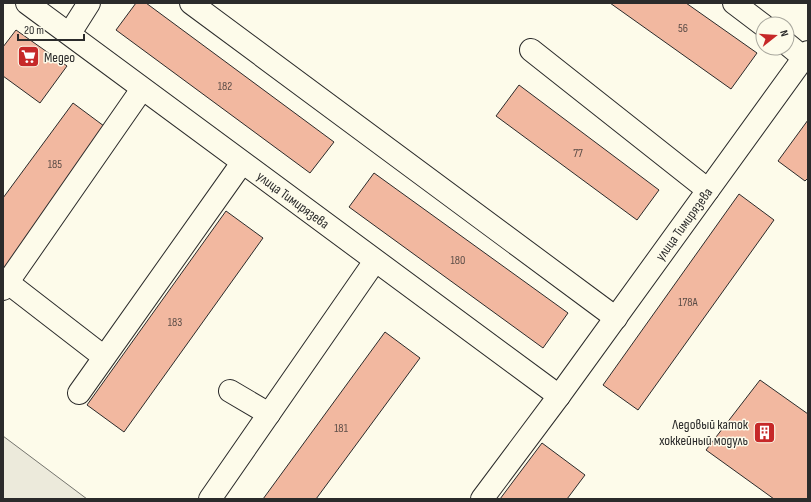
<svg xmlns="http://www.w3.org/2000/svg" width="811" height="502" font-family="'Sofia Sans Condensed',sans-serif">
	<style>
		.parking { fill: #eceadb; stroke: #74746e }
		.building { fill: #f2b8a0; stroke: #2b2b2b }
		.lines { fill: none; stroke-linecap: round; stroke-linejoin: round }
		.minor-casing { stroke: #2b2b2b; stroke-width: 24 }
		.minor { stroke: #fdfbea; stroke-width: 22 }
		.labels { text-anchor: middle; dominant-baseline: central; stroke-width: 3; stroke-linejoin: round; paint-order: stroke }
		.number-label { font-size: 12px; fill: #5d4e48 }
		.poi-label { font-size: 14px; fill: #2b2b2b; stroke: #fdfbea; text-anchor: start }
		.street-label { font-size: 14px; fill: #2b2b2b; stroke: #fdfbea }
	</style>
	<rect width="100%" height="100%" fill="#fdfbea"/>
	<!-- parking -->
	<polygon class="parking" points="3,436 87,499 3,499"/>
	<!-- building -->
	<g class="building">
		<polygon points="136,3 146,3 334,142 310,173 116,30"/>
		<polygon points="610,3 686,3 757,53 731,89"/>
		<polygon points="16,30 67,66 40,103 3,76 3,47"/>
		<polygon points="519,85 659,190 637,220 496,116"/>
		<polygon points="73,103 108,129 3,272 3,198"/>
		<polygon points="808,120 808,178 805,181 778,161"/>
		<polygon points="374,173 568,313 543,348 349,207"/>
		<polygon points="739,194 774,220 638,410 603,385"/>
		<polygon points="226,211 263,238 124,432 87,405"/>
		<polygon points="385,332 420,358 316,499 263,499"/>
		<polygon points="760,380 808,414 808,499 774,499 706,450"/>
		<polygon points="542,443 585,475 567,499 500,499"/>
	</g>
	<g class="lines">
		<defs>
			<g id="minor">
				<path id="s1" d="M27,3L559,396"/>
				<polyline points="191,3 616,318"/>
				<polyline points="734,3 763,25"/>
				<polyline points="70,33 89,3"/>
				<polyline points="787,44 804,58"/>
				<polyline points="531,50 708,190"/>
				<polyline points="7,282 104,357"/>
				<polyline points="3,289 142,89"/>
				<polyline points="230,391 269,414"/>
				<polyline points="79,393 242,163"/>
				<polyline points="210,499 375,261"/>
				<path id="s2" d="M482,499L559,396L808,52"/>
			</g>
		</defs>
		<!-- minor casing -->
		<use href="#minor" class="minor-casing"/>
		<!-- minor -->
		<use href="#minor" class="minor"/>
	</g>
	<!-- icons -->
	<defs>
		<symbol id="supermarket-square" viewBox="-11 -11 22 22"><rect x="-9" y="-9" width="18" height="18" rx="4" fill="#c62828" stroke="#fdfbea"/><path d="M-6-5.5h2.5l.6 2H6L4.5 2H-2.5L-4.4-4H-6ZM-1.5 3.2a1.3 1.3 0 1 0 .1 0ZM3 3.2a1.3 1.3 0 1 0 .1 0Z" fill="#fff"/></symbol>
		<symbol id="building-square" viewBox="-11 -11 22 22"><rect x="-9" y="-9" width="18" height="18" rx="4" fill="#c62828" stroke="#fdfbea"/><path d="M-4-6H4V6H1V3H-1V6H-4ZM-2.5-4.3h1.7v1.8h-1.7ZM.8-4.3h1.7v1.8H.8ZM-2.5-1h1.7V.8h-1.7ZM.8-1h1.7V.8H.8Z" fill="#fff"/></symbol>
	</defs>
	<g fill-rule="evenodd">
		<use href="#supermarket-square" x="16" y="44" width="25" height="25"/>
		<use href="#building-square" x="752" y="420" width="25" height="25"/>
	</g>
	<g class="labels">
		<!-- number labels -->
		<g class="number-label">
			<text x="683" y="28">56</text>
			<text x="225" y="86">182</text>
			<text x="578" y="153">77</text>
			<text x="55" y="164">185</text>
			<text x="458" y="260">180</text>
			<text x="688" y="302">178А</text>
			<text x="175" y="322">183</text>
			<text x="341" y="428">181</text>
		</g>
		<!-- poi labels -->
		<g class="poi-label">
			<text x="44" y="57">Медео</text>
			<text x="748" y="424" text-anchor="end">Ледовый каток<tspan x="748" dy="16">хоккейный модуль</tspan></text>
		</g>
		<!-- street labels -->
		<g class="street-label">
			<text stroke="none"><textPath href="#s1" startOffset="331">улица Тимирязева</textPath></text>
			<text stroke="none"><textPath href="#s2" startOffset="341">улица Тимирязева</textPath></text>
		</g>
	</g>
	<!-- border -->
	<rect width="811" height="502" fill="none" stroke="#2b2b2b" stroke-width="8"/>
	<!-- north arrow -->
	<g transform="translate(775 36) rotate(73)"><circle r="19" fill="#fdfbea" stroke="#a9a89e"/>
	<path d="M0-3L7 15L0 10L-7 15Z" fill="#c62828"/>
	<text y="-6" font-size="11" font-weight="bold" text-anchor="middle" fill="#2b2b2b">N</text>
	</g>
	<!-- scale -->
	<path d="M18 34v6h66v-6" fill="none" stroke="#2b2b2b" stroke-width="2"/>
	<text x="24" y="34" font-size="12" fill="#2b2b2b" stroke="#fdfbea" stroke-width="3" paint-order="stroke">20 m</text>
</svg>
